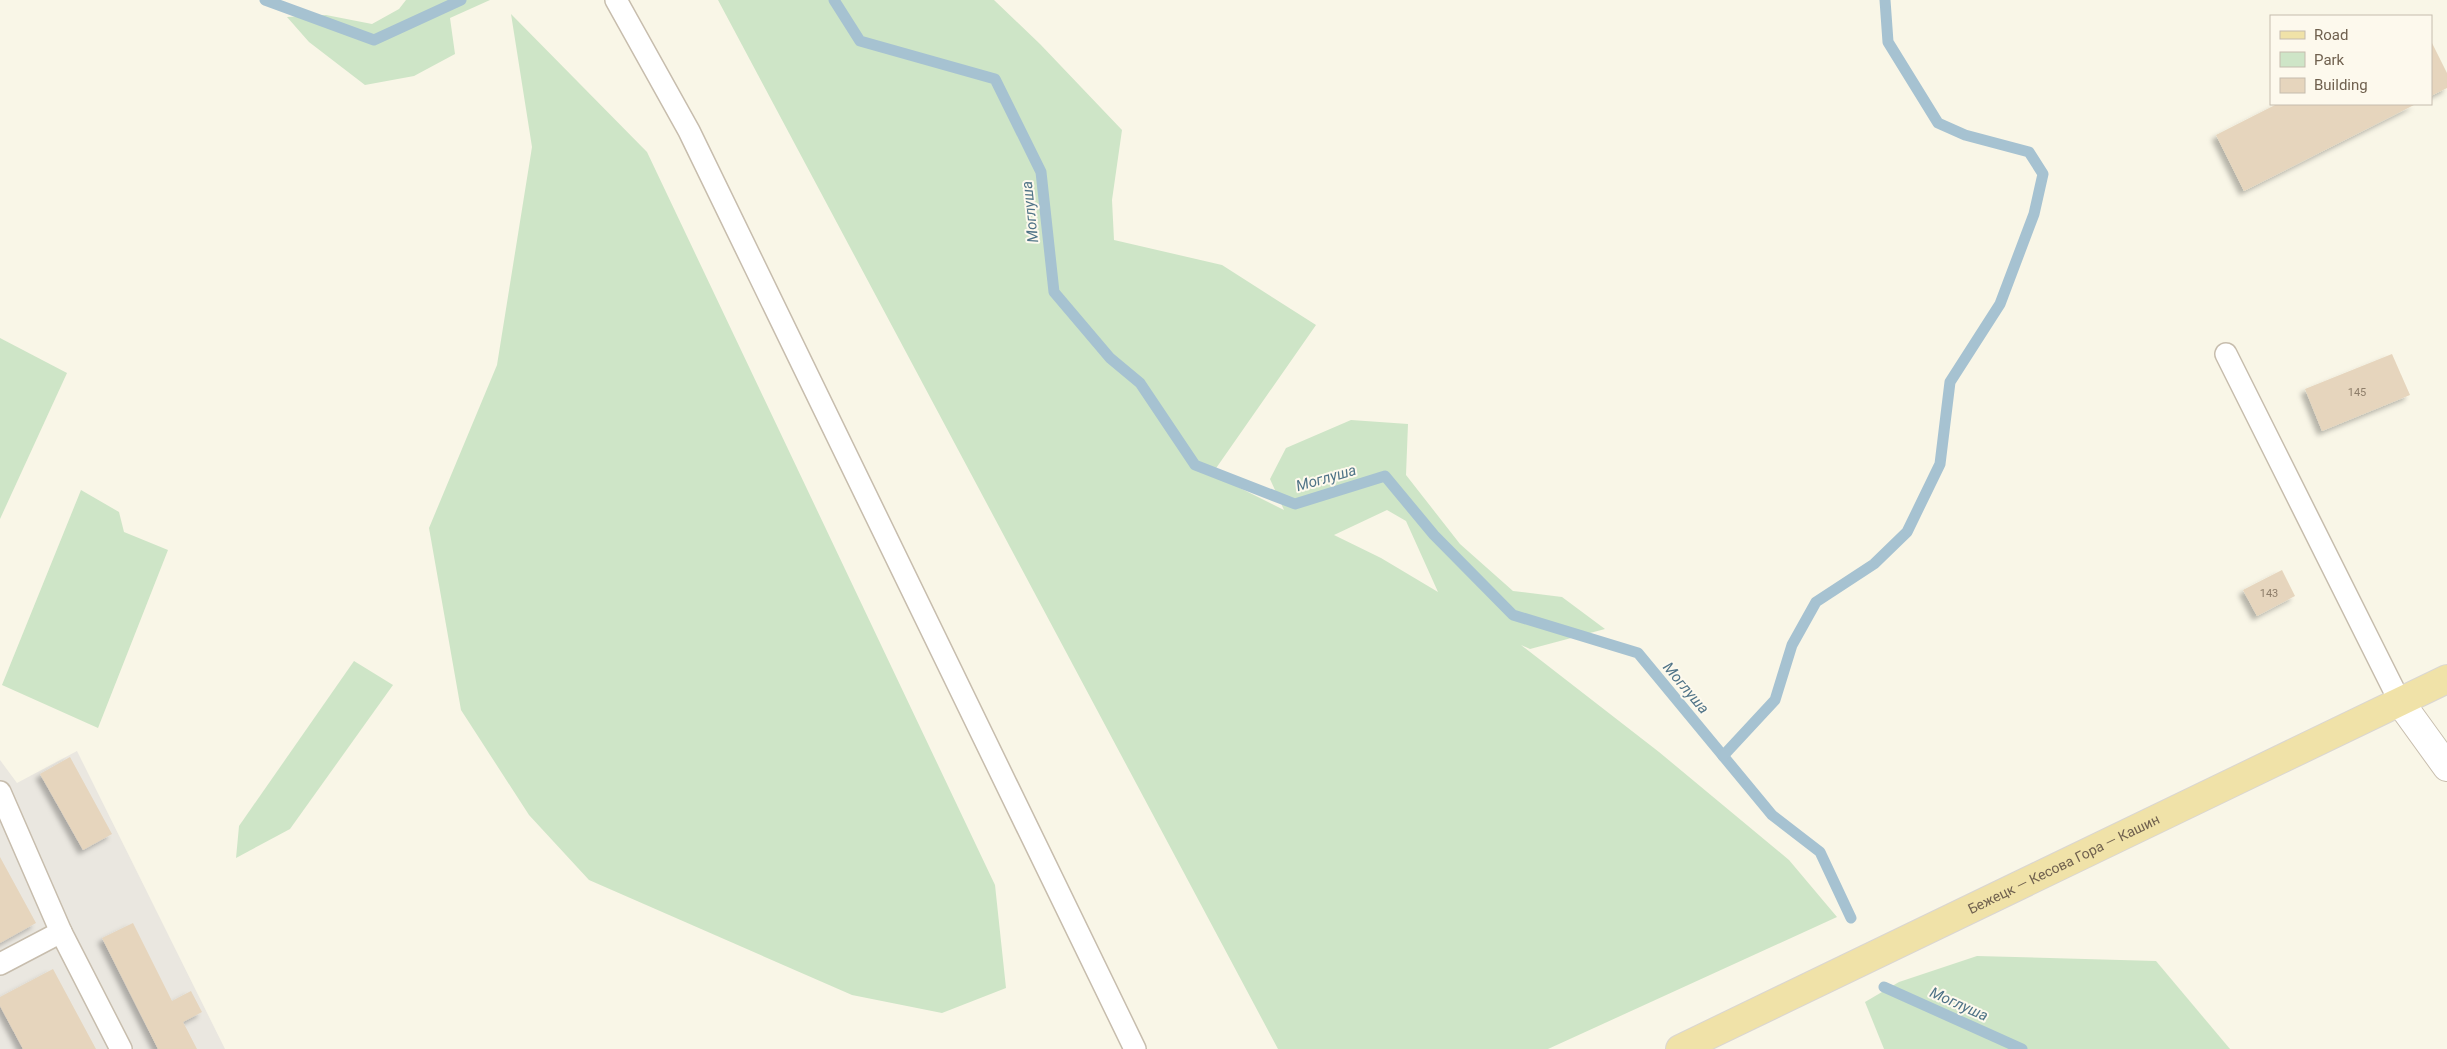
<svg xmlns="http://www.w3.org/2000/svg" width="2447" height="1049" font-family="Roboto,sans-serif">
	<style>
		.industrial { fill: #eae7e0 }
		.green { fill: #cee5c7; fill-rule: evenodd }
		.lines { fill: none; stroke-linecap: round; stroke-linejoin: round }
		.stream { stroke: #a6c2d1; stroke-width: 11 }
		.building { fill: #e6d5bd; filter: url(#shadow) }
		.lane-casing { stroke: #c7bdad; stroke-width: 24 }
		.street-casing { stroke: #c7bdad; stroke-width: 30 }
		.primary-casing { stroke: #dad6d1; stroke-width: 30 }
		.lane { stroke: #fff; stroke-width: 21 }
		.street { stroke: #fff; stroke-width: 28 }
		.primary { stroke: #f0e2a8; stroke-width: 28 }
		.labels { text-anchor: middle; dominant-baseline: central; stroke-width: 4; stroke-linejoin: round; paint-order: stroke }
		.number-label { font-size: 11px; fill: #8e7e6a }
		.street-label { font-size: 14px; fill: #70614f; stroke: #fdf9ed }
		.water-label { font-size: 15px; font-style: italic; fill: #4f7387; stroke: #fdf9ed }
	</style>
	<defs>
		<filter id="shadow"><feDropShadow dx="-4.5" dy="4.5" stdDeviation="2.5" flood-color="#0004"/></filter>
	</defs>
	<rect width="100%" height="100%" fill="#f9f6e7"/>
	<!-- industrial -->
	<polygon class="industrial" points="77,751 225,1049 0,1049 0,760 17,783"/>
	<!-- green -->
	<g class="green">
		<polygon points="406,0 490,0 450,18 455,54 414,76 365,85 309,42 287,17 326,15 372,24 399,9"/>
		<path d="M718,0H994L1040,44L1122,130L1112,200L1114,240L1222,265L1316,325L1212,474L1284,510L1270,479L1286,448L1351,420L1408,424L1406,475L1460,544L1513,591L1562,597L1605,629L1530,649L1521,645L1659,752L1789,860L1837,917L1548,1049H1278ZM1387,510L1406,521L1438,592L1381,558L1334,535Z"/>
		<polygon points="511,14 647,152 995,885 1006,988 942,1013 852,995 589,880 529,815 461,710 429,528 497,365 532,147"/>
		<polygon points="0,338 67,373 0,519"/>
		<polygon points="81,490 119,512 124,532 168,550 98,728 2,685"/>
		<polygon points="354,661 393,685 290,829 236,858 239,826"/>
		<polygon points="1977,956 2156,961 2230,1049 1884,1049 1865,1002 1899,982"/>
	</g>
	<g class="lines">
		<!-- stream -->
		<g class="stream">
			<polyline points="265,0 374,40 461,0"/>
			<polyline points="834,0 860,41 995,79 1041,172 1054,292 1110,358 1140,383 1195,465 1295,504 1385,476 1434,535 1513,615 1638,653 1772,815 1820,852 1851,918"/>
			<polyline points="1723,756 1775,700 1792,645 1816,602 1874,564 1907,532 1940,464 1950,382 2000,304 2034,214 2043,174 2029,152 1965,135 1938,123 1888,42 1885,0"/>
			<polyline points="1884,987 2022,1049"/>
		</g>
	</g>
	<!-- building -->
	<g class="building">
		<polygon points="2431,41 2447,73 2447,88 2431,96"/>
		<polygon points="2277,104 2416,104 2244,191 2216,135"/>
		<polygon points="2392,354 2410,395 2322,431 2305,389"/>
		<polygon points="2282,570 2295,596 2257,616 2243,590"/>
		<polygon points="70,757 112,834 83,850 40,774"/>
		<polygon points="0,857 36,923 0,943"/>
		<polygon points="133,923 172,1001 191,991 202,1012 183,1022 197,1049 158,1049 102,938"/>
		<polygon points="53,969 96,1049 23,1049 0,1006 0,997"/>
	</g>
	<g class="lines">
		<defs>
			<g id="lane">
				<polyline points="616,0 689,131 1135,1049"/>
				<polyline points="2226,354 2400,702"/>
				<polyline points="0,792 61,932"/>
				<polyline points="0,964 61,932 121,1049"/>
			</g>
			<polyline id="street" points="2400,702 2447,767"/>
			<g id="primary">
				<path id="s1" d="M1680,1049L2447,679"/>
			</g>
		</defs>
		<!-- lane casing -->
		<use href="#lane" class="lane-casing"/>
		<!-- street casing -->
		<use href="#street" class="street-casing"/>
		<!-- primary casing -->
		<use href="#primary" class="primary-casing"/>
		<!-- lane -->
		<use href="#lane" class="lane"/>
		<!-- street -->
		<use href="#street" class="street"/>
		<!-- primary -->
		<use href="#primary" class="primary"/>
	</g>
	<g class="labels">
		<!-- number labels -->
		<g class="number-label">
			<text x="2357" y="392">145</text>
			<text x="2269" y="593">143</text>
		</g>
		<!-- street labels -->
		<g class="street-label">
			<text stroke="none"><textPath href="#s1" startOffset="426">Бежецк — Кесова Гора — Кашин</textPath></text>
		</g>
		<!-- water labels -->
		<g class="water-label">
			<text transform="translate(1030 212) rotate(-96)">Моглуша</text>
			<text transform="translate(1326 478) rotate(-16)">Моглуша</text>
			<text transform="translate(1686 688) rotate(50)">Моглуша</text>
			<text transform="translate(1959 1004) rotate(24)">Моглуша</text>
		</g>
	</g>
	<!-- legend -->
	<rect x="2270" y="15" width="162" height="90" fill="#fdf9ed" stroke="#c5bcae"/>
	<rect x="2280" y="31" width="25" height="8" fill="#f0e2a8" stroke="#c5bcae"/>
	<text x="2314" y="40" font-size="15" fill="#70614f">Road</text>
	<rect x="2280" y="52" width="25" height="15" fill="#cee5c7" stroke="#c5bcae"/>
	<text x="2314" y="65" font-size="15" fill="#70614f">Park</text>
	<rect x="2280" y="78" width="25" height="15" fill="#e6d5bd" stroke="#c5bcae"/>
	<text x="2314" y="90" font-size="15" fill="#70614f">Building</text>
</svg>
